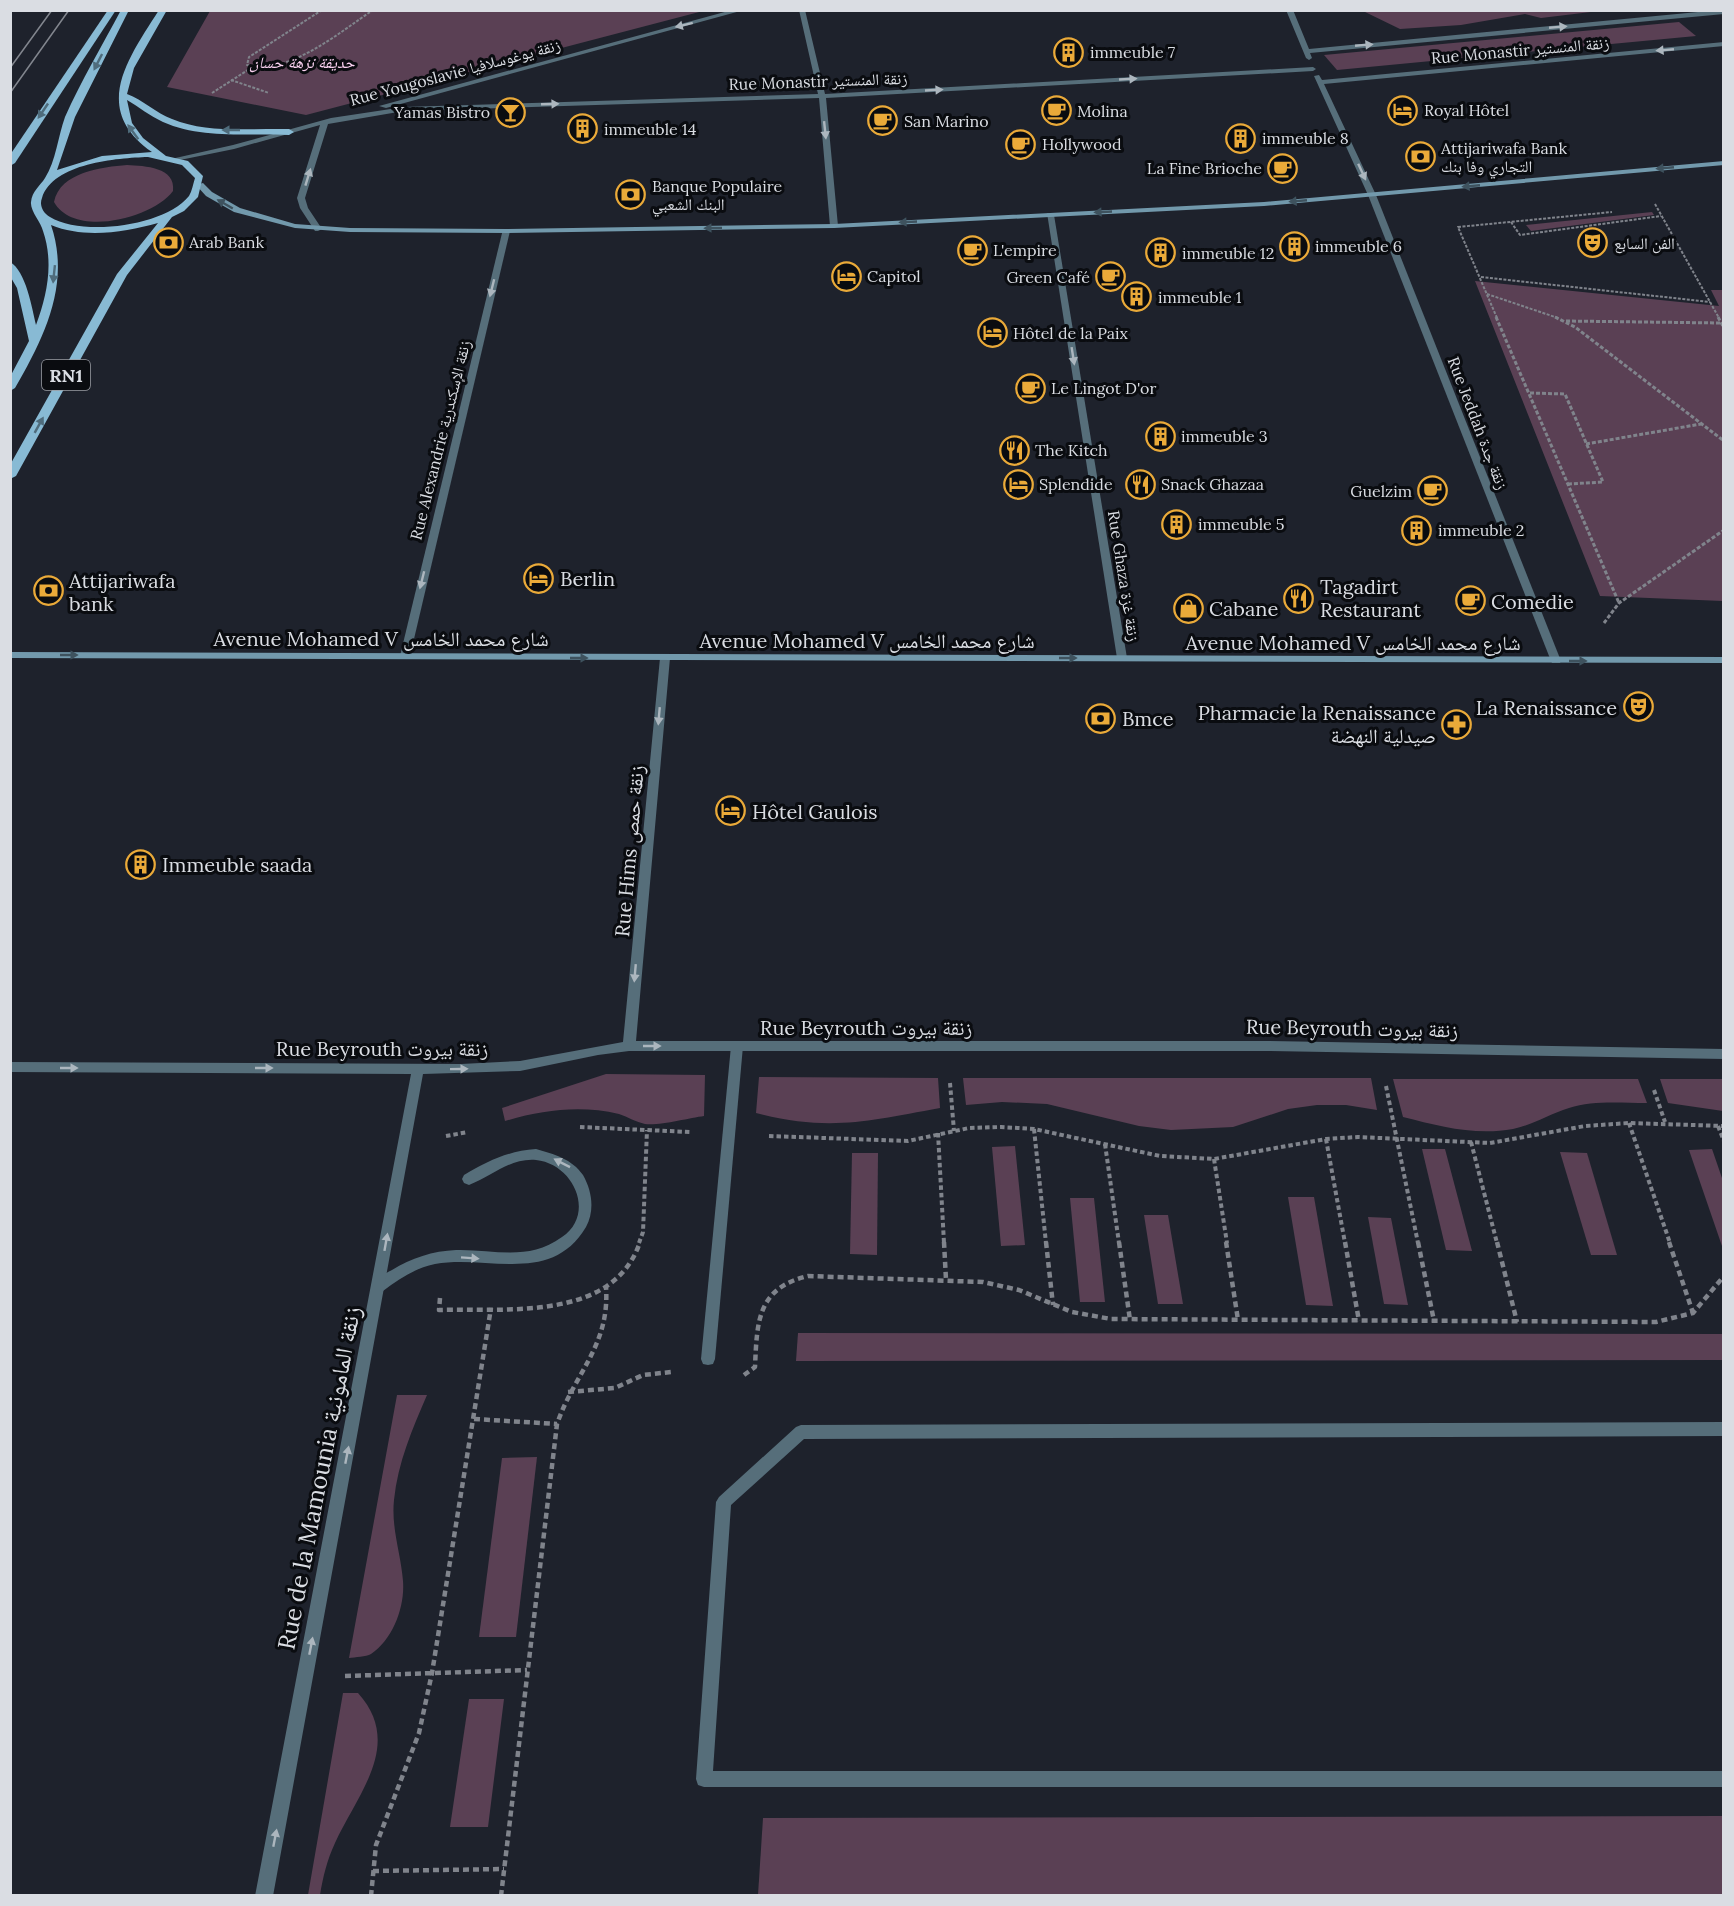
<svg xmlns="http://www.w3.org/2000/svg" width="1734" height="1906" font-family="Lora,'Noto Naskh Arabic',serif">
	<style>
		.green { fill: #5a4054 }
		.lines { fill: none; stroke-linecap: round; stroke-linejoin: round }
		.path-far3 { stroke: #80848c; stroke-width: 2; stroke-dasharray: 3 1.5; stroke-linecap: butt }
		.path-far2 { stroke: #80848c; stroke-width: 3; stroke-dasharray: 4 2; stroke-linecap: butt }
		.path-far1 { stroke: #80848c; stroke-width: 4; stroke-dasharray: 4.5 3; stroke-linecap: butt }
		.path { stroke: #80848c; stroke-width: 4.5; stroke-dasharray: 6 4; stroke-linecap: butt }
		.service { fill: #566e7a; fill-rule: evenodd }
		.pedestrian { fill: #566e7a; fill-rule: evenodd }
		.minor { fill: #566e7a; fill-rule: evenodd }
		.secondary { fill: #7299ac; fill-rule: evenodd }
		.primary { fill: #88bad4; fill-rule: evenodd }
		.tram { stroke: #82868e; stroke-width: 1.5 }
		.oneway { fill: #acb6be }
		.oneway2 { fill: #4f6c7c }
		.oneway3 { fill: #3e525e }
		.labels { text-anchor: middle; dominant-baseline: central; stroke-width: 6; stroke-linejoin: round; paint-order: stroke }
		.far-street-label { font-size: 16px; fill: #dadde3; stroke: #0a0c10 }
		.far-poi-label { font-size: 16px; fill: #dadde3; stroke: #0a0c10; text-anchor: start }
		.far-park-label { font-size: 16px; font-style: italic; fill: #fcd2f2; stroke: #0a0c10 }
		.shield { fill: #0a0c10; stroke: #9c9ea4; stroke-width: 1.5 }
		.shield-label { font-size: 18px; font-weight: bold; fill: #dadde3 }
		.poi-label { font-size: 20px; fill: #dadde3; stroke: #0a0c10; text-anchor: start }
		.street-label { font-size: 20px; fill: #dadde3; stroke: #0a0c10 }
		.near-street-label { font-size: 24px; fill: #dadde3; stroke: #0a0c10 }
	</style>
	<rect width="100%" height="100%" fill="#1e222c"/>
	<!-- green -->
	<g class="green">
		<polygon points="210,11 210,10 703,11 306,115 167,87"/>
		<polygon points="1363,11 1599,11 1541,18 1525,14 1461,25 1400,29"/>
		<polygon points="1679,22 1696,36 1337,70 1324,55"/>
		<path d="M127,165C145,166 176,167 173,191C152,219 74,238 54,202C60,172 102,167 127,165Z"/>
		<polygon points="1652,212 1654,215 1531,231 1526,225"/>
		<polygon points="1475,281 1719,306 1711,290 1723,290 1723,601 1600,596"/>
		<path d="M606,1074L705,1075L704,1116C689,1118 659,1126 645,1124C636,1122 628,1117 619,1114C580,1105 543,1110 505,1121L502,1108Z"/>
		<path d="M759,1077L938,1078L940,1108C869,1121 829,1132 756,1113Z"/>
		<polygon points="963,1078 1371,1078 1377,1110 1346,1105 1317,1105 1288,1109 1233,1127 1171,1130 1139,1126 1047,1104 1002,1102 966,1105"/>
		<path d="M1393,1079H1638L1647,1103C1621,1103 1593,1100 1569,1108C1549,1114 1533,1125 1513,1129C1475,1136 1439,1126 1403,1117Z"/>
		<polygon points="1660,1079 1723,1079 1723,1111 1668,1103"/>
		<polygon points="1015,1146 1025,1245 1001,1246 992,1147"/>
		<polygon points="1422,1149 1445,1149 1472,1251 1446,1250"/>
		<polygon points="1712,1149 1723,1181 1723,1249 1689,1150"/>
		<polygon points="1560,1152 1587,1153 1617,1255 1591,1255"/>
		<polygon points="852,1153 878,1153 877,1255 850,1254"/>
		<polygon points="1288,1197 1314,1197 1333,1306 1306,1305"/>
		<polygon points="1070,1198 1094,1198 1105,1302 1080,1302"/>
		<polygon points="1144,1215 1168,1215 1183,1304 1158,1304"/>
		<polygon points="1368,1217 1391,1218 1408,1305 1384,1304"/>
		<polygon points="798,1333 1723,1334 1724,1360 796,1361"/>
		<path d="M397,1395H427C412,1430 398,1462 394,1500C391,1528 401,1554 403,1581C405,1607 393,1639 371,1654C366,1657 355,1657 349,1658Z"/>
		<polygon points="537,1457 516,1637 479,1637 502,1458"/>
		<path d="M343,1693H358C404,1744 358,1793 335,1843C327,1860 323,1877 320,1895H308Z"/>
		<polygon points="469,1699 504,1699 488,1827 450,1827"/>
		<polygon points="1723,1816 1723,1895 758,1895 763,1818"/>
	</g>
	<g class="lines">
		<!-- path-far3 -->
		<g class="path-far3">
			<path d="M322,10L249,57L247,65C288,76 340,32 373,10"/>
			<polyline points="231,80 269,93"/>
			<polyline points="212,93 251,68"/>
			<polyline points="1655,204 1719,318"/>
			<polyline points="1511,222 1520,235 1661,216"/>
			<polyline points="1481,277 1710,302"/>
			<polyline points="1487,294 1558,318"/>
			<polyline points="1497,318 1458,227 1612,212"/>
		</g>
		<!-- path-far2 -->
		<g class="path-far2">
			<polyline points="1496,317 1619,603"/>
			<polyline points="1555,317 1575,327 1724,441"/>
			<polyline points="1718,317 1724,328"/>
			<polyline points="1566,321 1721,323"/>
			<polyline points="1530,393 1565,394 1603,482 1569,484"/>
			<polyline points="1586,444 1701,424"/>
			<polyline points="1604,623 1619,603 1724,530"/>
		</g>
		<!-- path-far1 -->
		<g class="path-far1">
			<polyline points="950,1083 954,1131"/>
			<polyline points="1386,1086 1418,1243"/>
			<polyline points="1654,1090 1665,1122"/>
			<polyline points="1629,1123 1670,1243"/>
			<polyline points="1718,1126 1724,1141"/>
			<polyline points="580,1127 690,1132"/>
			<polyline points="1034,1129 1046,1243"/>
			<polyline points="938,1133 944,1243"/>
			<polyline points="446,1136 468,1132"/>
			<polyline points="769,1136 908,1141 969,1128 1001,1127 1034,1129 1160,1156 1214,1159 1326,1139 1358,1137 1490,1143 1585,1126 1629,1123 1724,1126"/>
			<polyline points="1326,1139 1345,1243"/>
			<polyline points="1471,1142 1497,1243"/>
			<polyline points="1105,1144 1119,1243"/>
			<polyline points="1214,1159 1227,1243"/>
			<polyline points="639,1243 643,1232 647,1130"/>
		</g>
		<!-- path -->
		<g class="path">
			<polyline points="944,1242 946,1280"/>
			<polyline points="1046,1242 1053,1305"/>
			<polyline points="1119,1242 1130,1320"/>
			<polyline points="1226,1242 1238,1320"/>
			<polyline points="1345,1242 1359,1321"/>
			<polyline points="1418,1242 1434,1321"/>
			<polyline points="1497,1242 1517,1322"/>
			<polyline points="1669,1242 1693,1313"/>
			<path d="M440,1298L439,1310C506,1308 613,1322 640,1242"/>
			<path d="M744,1375L755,1367C757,1322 757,1288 808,1276L983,1282L1019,1290L1072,1312L1111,1319L1656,1322L1693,1313L1724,1276"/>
			<polyline points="568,1392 615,1388 643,1375 671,1372"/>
			<polyline points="474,1419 557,1424"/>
			<polyline points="345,1676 527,1670"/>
			<polyline points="373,1871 504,1869"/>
			<polyline points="371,1896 376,1845 419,1733 432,1673 491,1308"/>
			<path d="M501,1896L557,1424C575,1372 610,1346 606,1287"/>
		</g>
		<!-- service -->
		<g class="service">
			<polygon points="737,1041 741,1043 743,1046 715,1359 713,1364 708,1365 703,1364 701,1359 731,1046 733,1043"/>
			<path d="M536,1149C554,1154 572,1159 583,1175C592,1191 595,1210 586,1227C551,1286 487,1254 435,1264C415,1268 399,1279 383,1291L378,1293L373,1291L371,1287C375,1279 384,1274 392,1270C411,1258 433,1251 456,1250C495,1249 527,1262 562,1237C596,1214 574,1164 536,1160C509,1158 493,1176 469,1185L464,1183L462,1179L464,1175C488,1161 508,1151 536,1149Z"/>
			<polygon points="1724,1422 1724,1436 804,1439 731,1505 713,1771 1724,1771 1724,1787 704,1787 698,1785 696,1779 716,1502 719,1497 796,1427 801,1425"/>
		</g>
		<!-- pedestrian -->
		<polygon class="pedestrian" points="1369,193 1376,195 1561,661 1560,663 1552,663 1551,661 1368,195"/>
		<!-- minor -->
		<g class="minor">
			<polygon points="732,10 744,10 386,108 379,106"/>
			<polygon points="799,10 805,10 825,94 1313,67 1316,69 1313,71 826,98 838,226 834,228 830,226 819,98 404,111 328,124 305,198 308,208 322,229 318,231 315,231 300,208 297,198 320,125 234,149 175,161 171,159 233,145 331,118 404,107 818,94"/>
			<polygon points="1286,10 1293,10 1309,49 1719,10 1724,10 1724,14 1310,53 1312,58 1309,60 1306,58"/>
			<polygon points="1724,42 1724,46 1324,84 1376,195 1372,197 1368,195 1314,76 1319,75 1322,80"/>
			<polygon points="1047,213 1054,215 1127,658 1122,661 1117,658"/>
			<polygon points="503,229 510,231 410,656 405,659 400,656"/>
			<polygon points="665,655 670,658 636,1041 1269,1041 1724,1049 1724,1059 1269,1051 629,1051 598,1055 520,1071 423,1074 273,1896 255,1896 411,1074 10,1072 10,1062 461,1064 520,1061 623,1042 660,658"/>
		</g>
		<!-- secondary -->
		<g class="secondary">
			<polygon points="1724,161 1724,165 1264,206 834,228 506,233 350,232 295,228 234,212 206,196 196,185 203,183 212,192 240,208 295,224 350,228 506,229 834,224 1264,202"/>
			<polygon points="10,652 1724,657 1724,663 10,658"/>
		</g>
		<!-- primary -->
		<g class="primary">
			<polygon points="108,10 116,10 15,163 10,166 10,155"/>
			<path d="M121,10H129L75,117L57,170L102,156L152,152C91,109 127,60 159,10H167L134,68L127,94C143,100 156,113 172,119C208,134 252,128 289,129L294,132L289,135C248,133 201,139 163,122C150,116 139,107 127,100L132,123L143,138L166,156L188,161L203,176L198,197L184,211L172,217L127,275L16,476L10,479V465L117,274L158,223C125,232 85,239 51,225C71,284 44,338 15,388L10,391V377L29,341L17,288L10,276V262C26,271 32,308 36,325C47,295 54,263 43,231C41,222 30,211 31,202C32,191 40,186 45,178C56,161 58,136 65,117C81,81 102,46 121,10ZM148,157L182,165L195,178C193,184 192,191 189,196C165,226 83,237 50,217C43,213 39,205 42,198C53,163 117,158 148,157Z"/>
		</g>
		<!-- tram -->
		<g class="tram">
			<polyline points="10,68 52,10"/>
			<polyline points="10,93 69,10"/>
		</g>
	</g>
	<!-- one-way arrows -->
	<defs><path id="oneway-solid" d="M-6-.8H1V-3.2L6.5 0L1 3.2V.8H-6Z" transform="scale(1.5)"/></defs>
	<g class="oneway">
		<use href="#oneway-solid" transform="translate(684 25) rotate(166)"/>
		<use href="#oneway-solid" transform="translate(1558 27) rotate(-5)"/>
		<use href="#oneway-solid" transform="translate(1364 45) rotate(-5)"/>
		<use href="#oneway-solid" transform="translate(1665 50) rotate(175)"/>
		<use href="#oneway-solid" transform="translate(1128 79) rotate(-3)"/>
		<use href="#oneway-solid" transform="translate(934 90) rotate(-3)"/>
		<use href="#oneway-solid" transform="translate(550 104) rotate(-2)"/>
		<use href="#oneway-solid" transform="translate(825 130) rotate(84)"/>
		<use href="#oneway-solid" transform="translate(1362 172) rotate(65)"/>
		<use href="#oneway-solid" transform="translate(308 177) rotate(-73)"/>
		<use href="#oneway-solid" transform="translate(492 288) rotate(104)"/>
		<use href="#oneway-solid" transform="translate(1073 356) rotate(81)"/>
		<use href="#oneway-solid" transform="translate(422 580) rotate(104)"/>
		<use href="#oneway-solid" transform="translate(659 716) rotate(95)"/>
		<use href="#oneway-solid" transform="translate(635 973) rotate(95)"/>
		<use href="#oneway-solid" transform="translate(652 1046)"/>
		<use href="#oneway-solid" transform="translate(69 1068)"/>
		<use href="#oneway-solid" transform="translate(264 1068)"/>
		<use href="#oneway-solid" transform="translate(459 1069) rotate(-1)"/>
		<use href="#oneway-solid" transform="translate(562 1163) rotate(-153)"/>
		<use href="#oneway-solid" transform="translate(386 1242) rotate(-80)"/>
		<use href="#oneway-solid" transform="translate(470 1258) rotate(4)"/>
		<use href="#oneway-solid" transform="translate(347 1455) rotate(-79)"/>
		<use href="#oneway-solid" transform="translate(311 1646) rotate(-79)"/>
		<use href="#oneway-solid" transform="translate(275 1838) rotate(-79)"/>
	</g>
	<g class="oneway2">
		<use href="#oneway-solid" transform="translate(98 62) rotate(117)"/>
		<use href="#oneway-solid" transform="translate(43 111) rotate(124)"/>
		<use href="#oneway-solid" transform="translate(231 130) rotate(-180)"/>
		<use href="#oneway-solid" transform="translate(133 132) rotate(-126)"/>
		<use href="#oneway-solid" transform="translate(54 274) rotate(96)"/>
		<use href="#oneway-solid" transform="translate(39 425) rotate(-61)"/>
	</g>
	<g class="oneway3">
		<use href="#oneway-solid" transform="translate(1665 168) rotate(175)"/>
		<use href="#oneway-solid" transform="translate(1471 186) rotate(175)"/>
		<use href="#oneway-solid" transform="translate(1298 201) rotate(175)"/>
		<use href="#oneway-solid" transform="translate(225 204) rotate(-150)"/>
		<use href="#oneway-solid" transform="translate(1103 212) rotate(177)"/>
		<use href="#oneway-solid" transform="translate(908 222) rotate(177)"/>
		<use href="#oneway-solid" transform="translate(713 228) rotate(179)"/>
		<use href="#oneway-solid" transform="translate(69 655)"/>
		<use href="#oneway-solid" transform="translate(579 658)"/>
		<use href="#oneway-solid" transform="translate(1068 658)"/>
		<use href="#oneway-solid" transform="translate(1578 661)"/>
	</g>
	<!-- icons -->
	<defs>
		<symbol id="building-ring" viewBox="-11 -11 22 22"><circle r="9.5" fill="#0a0c10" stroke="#eaaa39" stroke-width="1.5"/><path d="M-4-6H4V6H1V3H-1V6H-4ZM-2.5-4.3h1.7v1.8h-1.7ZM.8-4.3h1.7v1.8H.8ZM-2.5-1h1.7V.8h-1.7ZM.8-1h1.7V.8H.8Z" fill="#eaaa39"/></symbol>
		<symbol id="hotel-ring" viewBox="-11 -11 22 22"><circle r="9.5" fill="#0a0c10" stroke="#eaaa39" stroke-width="1.5"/><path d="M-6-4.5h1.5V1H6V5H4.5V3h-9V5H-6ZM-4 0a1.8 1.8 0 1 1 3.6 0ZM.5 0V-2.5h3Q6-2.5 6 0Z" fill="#eaaa39"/></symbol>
		<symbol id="cafe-ring" viewBox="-11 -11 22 22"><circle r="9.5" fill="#0a0c10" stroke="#eaaa39" stroke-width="1.5"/><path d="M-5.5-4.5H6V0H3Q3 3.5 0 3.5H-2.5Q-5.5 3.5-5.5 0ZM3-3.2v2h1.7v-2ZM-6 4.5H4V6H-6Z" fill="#eaaa39"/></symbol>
		<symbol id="bar-ring" viewBox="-11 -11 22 22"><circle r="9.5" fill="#0a0c10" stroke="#eaaa39" stroke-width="1.5"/><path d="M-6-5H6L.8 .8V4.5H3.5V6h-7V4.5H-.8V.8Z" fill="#eaaa39"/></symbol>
		<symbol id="bank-ring" viewBox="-11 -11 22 22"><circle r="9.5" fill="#0a0c10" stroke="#eaaa39" stroke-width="1.5"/><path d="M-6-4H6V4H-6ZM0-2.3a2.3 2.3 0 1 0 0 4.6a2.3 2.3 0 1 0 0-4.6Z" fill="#eaaa39"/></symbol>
		<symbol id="theatre-ring" viewBox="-11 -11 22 22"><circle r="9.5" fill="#0a0c10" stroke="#eaaa39" stroke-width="1.5"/><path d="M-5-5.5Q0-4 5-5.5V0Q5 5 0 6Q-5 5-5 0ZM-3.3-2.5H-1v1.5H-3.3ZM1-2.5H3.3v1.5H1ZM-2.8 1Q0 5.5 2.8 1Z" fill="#eaaa39"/></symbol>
		<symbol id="restaurant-ring" viewBox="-11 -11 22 22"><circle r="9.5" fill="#0a0c10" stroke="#eaaa39" stroke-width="1.5"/><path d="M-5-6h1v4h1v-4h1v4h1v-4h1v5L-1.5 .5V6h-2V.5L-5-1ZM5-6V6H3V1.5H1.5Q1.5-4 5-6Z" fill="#eaaa39"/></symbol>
		<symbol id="shop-ring" viewBox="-11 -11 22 22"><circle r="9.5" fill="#0a0c10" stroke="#eaaa39" stroke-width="1.5"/><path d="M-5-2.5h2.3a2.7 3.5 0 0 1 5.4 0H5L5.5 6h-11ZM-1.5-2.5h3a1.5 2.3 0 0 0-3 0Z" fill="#eaaa39"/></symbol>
		<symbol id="pharmacy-ring" viewBox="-11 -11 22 22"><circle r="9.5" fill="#0a0c10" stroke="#eaaa39" stroke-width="1.5"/><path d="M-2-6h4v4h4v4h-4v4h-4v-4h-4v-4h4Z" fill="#eaaa39"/></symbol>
	</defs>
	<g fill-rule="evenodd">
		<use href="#building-ring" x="1052" y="36" width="33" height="33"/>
		<use href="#hotel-ring" x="1386" y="94" width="33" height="33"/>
		<use href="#cafe-ring" x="1040" y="94" width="33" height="33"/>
		<use href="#bar-ring" x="494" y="96" width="33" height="33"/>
		<use href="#cafe-ring" x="866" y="104" width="33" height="33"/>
		<use href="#building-ring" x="566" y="112" width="33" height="33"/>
		<use href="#building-ring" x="1224" y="122" width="33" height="33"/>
		<use href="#cafe-ring" x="1004" y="128" width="33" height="33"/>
		<use href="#bank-ring" x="1404" y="140" width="33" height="33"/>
		<use href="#cafe-ring" x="1266" y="152" width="33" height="33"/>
		<use href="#bank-ring" x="614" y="178" width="33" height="33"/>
		<use href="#bank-ring" x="152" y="226" width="33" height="33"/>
		<use href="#theatre-ring" x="1576" y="226" width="33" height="33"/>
		<use href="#building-ring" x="1278" y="230" width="33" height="33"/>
		<use href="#cafe-ring" x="956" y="234" width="33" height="33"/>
		<use href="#building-ring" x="1144" y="236" width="33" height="33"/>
		<use href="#hotel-ring" x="830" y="260" width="33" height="33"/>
		<use href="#cafe-ring" x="1094" y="260" width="33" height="33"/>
		<use href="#building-ring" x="1120" y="280" width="33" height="33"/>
		<use href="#hotel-ring" x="976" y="316" width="33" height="33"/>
		<use href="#cafe-ring" x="1014" y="372" width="33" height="33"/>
		<use href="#building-ring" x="1144" y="420" width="33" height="33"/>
		<use href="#restaurant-ring" x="998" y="434" width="33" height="33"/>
		<use href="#hotel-ring" x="1002" y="468" width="33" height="33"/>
		<use href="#restaurant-ring" x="1124" y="468" width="33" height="33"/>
		<use href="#cafe-ring" x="1416" y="474" width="33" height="33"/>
		<use href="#building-ring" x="1160" y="508" width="33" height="33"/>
		<use href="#building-ring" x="1400" y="514" width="33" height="33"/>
		<use href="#hotel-ring" x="522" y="562" width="33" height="33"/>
		<use href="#bank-ring" x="32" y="574" width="33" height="33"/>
		<use href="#restaurant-ring" x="1282" y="582" width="33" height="33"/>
		<use href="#cafe-ring" x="1454" y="584" width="33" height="33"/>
		<use href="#shop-ring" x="1172" y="592" width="33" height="33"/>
		<use href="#theatre-ring" x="1622" y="690" width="33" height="33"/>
		<use href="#bank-ring" x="1084" y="702" width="33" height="33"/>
		<use href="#pharmacy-ring" x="1440" y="708" width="33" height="33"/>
		<use href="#hotel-ring" x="714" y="794" width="33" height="33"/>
		<use href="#building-ring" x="124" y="848" width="33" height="33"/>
	</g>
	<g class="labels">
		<!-- far-street labels -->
		<g class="far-street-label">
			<text transform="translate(1520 50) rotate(-5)">Rue Monastir زنقة المنستير</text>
			<text transform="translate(455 72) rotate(-15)">Rue Yougoslavie زنقة يوغوسلافيا</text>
			<text transform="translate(818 81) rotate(-2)">Rue Monastir زنقة المنستير</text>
			<text transform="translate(1478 423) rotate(69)">Rue Jeddah زنقة جدة</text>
			<text transform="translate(440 440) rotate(-76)">Rue Alexandrie زنقة الإسكندرية</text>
			<text transform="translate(1124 576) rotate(81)">Rue Ghaza زنقة غزة</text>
		</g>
		<!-- far-poi labels -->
		<g class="far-poi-label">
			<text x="1090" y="52">immeuble 7</text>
			<text x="1424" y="110">Royal Hôtel</text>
			<text x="1077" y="111">Molina</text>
			<text x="490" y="112" text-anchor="end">Yamas Bistro</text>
			<text x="904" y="121">San Marino</text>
			<text x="604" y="129">immeuble 14</text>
			<text x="1262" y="138">immeuble 8</text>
			<text x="1042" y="144">Hollywood</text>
			<text x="1441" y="148">Attijariwafa Bank<tspan x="1441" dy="18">التجاري وفا بنك</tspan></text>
			<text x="1262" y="168" text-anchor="end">La Fine Brioche</text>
			<text x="652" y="186">Banque Populaire<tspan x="652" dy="18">البنك الشعبي</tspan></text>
			<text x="189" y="242">Arab Bank</text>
			<text x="1614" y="243">الفن السابع</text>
			<text x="1315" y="246">immeuble 6</text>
			<text x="993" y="250">L'empire</text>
			<text x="1182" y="253">immeuble 12</text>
			<text x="867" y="276">Capitol</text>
			<text x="1090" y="277" text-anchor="end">Green Café</text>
			<text x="1158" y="297">immeuble 1</text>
			<text x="1013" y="333">Hôtel de la Paix</text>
			<text x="1051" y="388">Le Lingot D'or</text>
			<text x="1181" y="436">immeuble 3</text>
			<text x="1035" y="450">The Kitch</text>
			<text x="1039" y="484">Splendide</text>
			<text x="1161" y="484">Snack Ghazaa</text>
			<text x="1412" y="491" text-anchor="end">Guelzim</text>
			<text x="1198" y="524">immeuble 5</text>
			<text x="1438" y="530">immeuble 2</text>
		</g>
		<!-- far-park labels -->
		<g class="far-park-label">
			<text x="302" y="62">حديقة نزهة حسان</text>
		</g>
		<!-- shield labels -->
		<rect class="shield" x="42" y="360" width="48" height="30" rx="4.5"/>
		<g class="shield-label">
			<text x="66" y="375">RN1</text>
		</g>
		<!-- poi labels -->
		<g class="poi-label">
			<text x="560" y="578">Berlin</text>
			<text x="69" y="580">Attijariwafa<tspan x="69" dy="23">bank</tspan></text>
			<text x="1320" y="586">Tagadirt<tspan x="1320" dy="23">Restaurant</tspan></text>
			<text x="1491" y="601">Comedie</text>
			<text x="1209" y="608">Cabane</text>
			<text x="1617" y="707" text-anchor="end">La Renaissance</text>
			<text x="1436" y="712" text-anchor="end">Pharmacie la Renaissance<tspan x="1436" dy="23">صيدلية النهضة</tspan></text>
			<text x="1122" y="718">Bmce</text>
			<text x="752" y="811">Hôtel Gaulois</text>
			<text x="162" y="864">Immeuble saada</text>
		</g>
		<!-- street labels -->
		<g class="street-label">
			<text x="381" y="638">Avenue Mohamed V شارع محمد الخامس</text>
			<text x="867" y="640">Avenue Mohamed V شارع محمد الخامس</text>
			<text x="1353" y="642">Avenue Mohamed V شارع محمد الخامس</text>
			<text transform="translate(629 851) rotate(-85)">Rue Hims زنقة حمص</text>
			<text x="866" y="1027">Rue Beyrouth زنقة بيروت</text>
			<text transform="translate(1352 1028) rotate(1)">Rue Beyrouth زنقة بيروت</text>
			<text x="382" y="1048">Rue Beyrouth زنقة بيروت</text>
		</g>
		<!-- near-street labels -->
		<g class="near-street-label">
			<text transform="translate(319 1478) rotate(-79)">Rue de la Mamounia زنقة المامونية</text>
		</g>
	</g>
	<!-- border -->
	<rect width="1734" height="1906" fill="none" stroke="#dadde3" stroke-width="24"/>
</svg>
